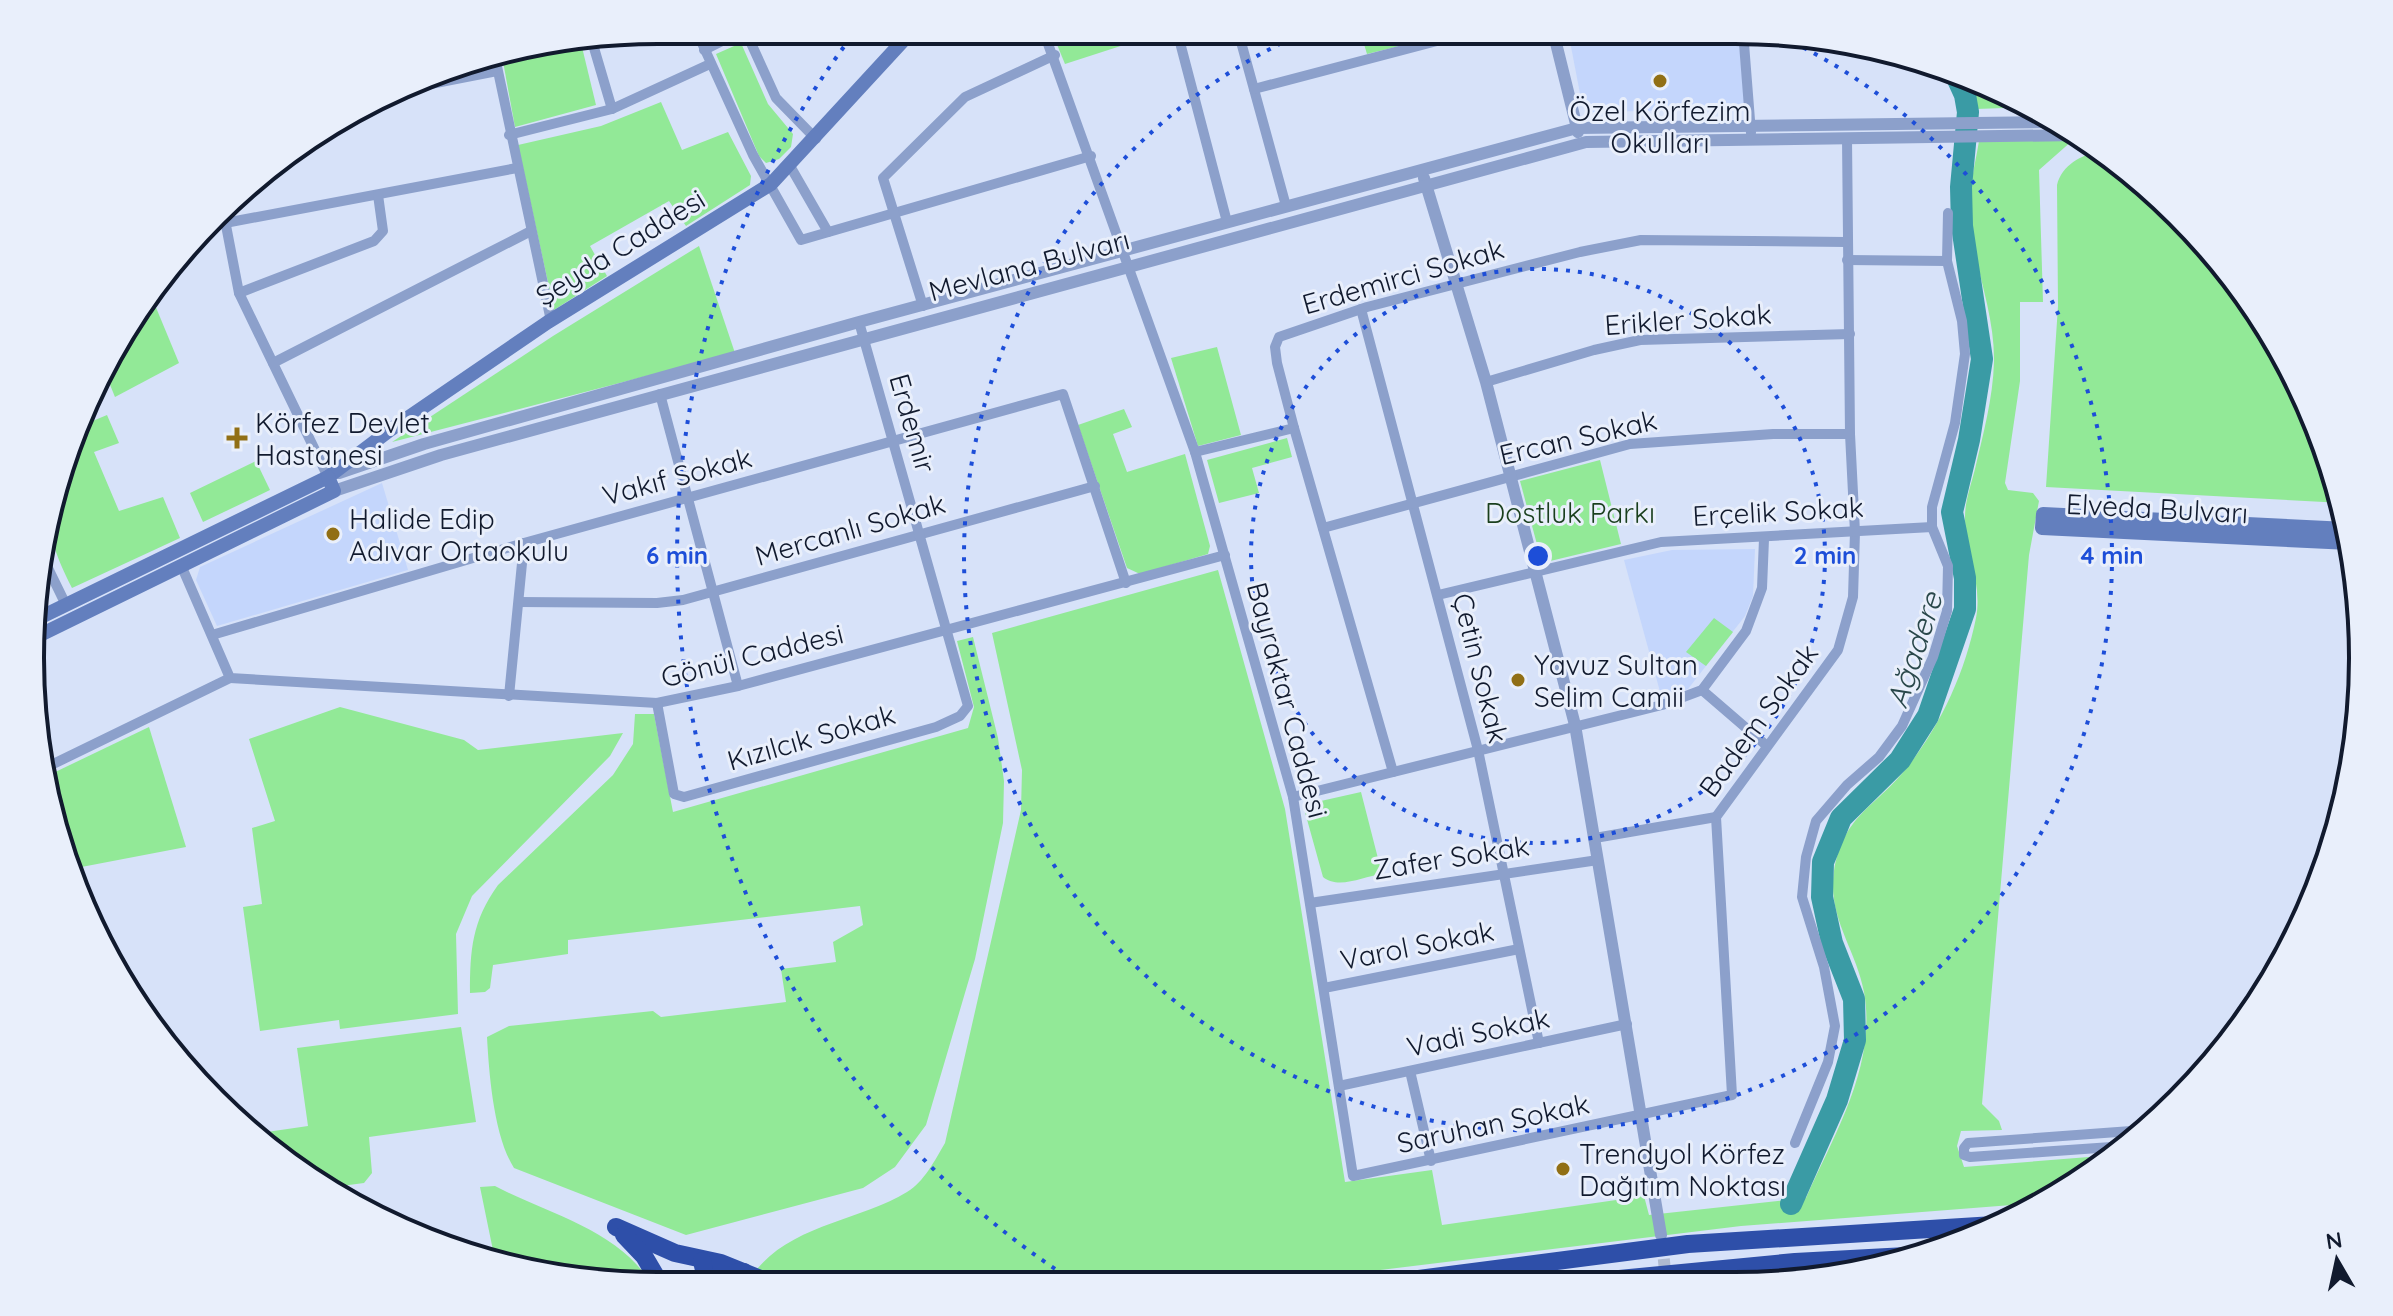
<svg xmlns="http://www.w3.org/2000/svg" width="2393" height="1316" font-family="Quicksand,sans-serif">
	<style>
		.built { fill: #c4d6fc }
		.green { fill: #92e997 }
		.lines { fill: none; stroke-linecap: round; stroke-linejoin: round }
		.river { stroke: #3a9ba5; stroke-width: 22 }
		.tertiary-tunnel { stroke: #afbad0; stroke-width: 12; stroke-dasharray: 12 6; stroke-linecap: butt }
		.minor { stroke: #8ca0cb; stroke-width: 10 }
		.tertiary { stroke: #8ca0cb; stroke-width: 12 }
		.secondary { stroke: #637fbe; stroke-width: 14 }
		.motorway { stroke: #2e4fa9; stroke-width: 18 }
		.ring { fill: none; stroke: #1d4ed8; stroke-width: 4; stroke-dasharray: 4 8 }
		.poi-dot { fill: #916f15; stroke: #e9effb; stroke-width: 3 }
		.labels { text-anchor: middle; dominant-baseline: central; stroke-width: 6; stroke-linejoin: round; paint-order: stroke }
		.poi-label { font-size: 28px; fill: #111a2e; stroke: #e9effb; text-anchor: start }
		.street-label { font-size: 28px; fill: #111a2e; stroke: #e9effb }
		.park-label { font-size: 28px; fill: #193f1d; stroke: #e9effb }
		.water-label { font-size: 30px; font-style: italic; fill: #2a484b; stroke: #e9effb }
		.rim { fill: none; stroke: #111a2e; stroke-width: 4 }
		.centre { fill: #1d4ed8; stroke: #e9effb; stroke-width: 4 }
		.ring-label { font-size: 24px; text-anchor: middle; font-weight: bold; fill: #1d4ed8; stroke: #e9effb; stroke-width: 6; stroke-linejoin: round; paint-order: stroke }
	</style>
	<rect width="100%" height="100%" fill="#d7e2f9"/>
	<!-- built -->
	<g class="built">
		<polygon points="1568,31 1738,31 1745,109 1591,112 1582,104"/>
		<polygon points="382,483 408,570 217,626 196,580 200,567"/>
		<polygon points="1755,549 1753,596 1745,616 1688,689 1662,699 1624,560 1672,550"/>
	</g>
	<!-- green -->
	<g class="green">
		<polygon points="1051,30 1167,31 1065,64"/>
		<polygon points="1360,31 1461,31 1367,54"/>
		<polygon points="581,43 596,105 515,127 502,56"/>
		<polygon points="741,43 768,104 793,134 791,147 779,159 766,163 759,156 716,54"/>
		<polygon points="1963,75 2033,107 1976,109"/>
		<polygon points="661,102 682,150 728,132 751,176 750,185 686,226 669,201 590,246 607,276 554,310 518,145 601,126"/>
		<path d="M2073,140L2039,170L2043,302H2020V381L2005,483L2008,490L2033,493L2039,501L2029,555L1982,1104L1999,1121L2002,1130L1961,1131L1957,1146L1964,1167L2114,1155L2084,1180L2037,1203L1741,1226L1282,1282L796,1284L757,1269C795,1224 859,1221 907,1192C924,1182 935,1160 945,1143L1021,810L1022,770L992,633L1218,570L1285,809L1345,1182L1432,1170L1442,1225L1644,1196L1649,1215L1806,1198C1835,1133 1877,1065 1864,992C1856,949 1827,917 1834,871C1843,816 1874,808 1905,770C1940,727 1965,673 1976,618C1983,582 1964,551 1965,517C1965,501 1971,485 1975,469C1983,435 1993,398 1994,362C1995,313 1974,267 1970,219C1967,194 1975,166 1979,141Z"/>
		<path d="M2100,151C2204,225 2276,320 2320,439C2328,460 2339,481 2343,503L2046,487L2058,306L2057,185C2062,165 2081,155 2100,151Z"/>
		<polygon points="699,246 735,353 392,442 553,336"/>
		<polygon points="150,293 179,363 115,397 106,375 136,309"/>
		<polygon points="1217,347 1241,435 1198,446 1171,358"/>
		<polygon points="1124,409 1132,427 1113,434 1127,472 1185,454 1210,546 1208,554 1140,574 1127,568 1078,425"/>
		<path d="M107,415L119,443L94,452L119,511L163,497L180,538L72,588C33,512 50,498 83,425Z"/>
		<polygon points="1287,438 1292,457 1252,468 1259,493 1219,503 1207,460"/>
		<polygon points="1600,460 1621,544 1542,563 1520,481"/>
		<polygon points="256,461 270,490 203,522 190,493"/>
		<polygon points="1714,618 1733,632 1706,666 1686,652"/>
		<path d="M973,637L998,738L1004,781L1003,823L975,959L926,1125L895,1167L863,1188L686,1235L514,1168C494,1137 489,1074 487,1037L509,1026L653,1011L661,1017L786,1002L781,969L836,962L833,942L863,925L860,906L568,940V954L493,965L490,988L485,992L470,993C470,950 472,921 498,885L613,775L633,744L635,714H654L673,812L968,728L974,707L957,641Z"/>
		<polygon points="340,707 464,740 478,750 623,733 610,756 472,896 456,934 458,1014 340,1029 339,1020 260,1031 243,907 262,904 252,828 275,821 249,739"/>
		<polygon points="149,727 186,847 71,869 49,775"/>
		<path d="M1361,792L1382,874C1364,876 1339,890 1323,877L1303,805Z"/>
		<polygon points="461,1027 476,1122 369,1137 372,1173 364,1183 326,1188 260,1133 308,1126 297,1048"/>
		<path d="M495,1186C548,1214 620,1230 652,1285H617L496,1265L480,1187Z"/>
		<polygon points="1851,1273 1817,1281 1722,1281"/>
	</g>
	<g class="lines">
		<!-- river -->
		<polyline class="river" points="1791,1204 1837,1100 1855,1040 1854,999 1832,943 1822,897 1823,862 1841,818 1900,760 1928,716 1965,609 1965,578 1952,512 1969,440 1982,359 1962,226 1961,187 1968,112 1965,95 1954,71"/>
		<!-- tertiary-tunnel -->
		<polyline class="tertiary-tunnel" points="1662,1241 1666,1281"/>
		<!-- minor -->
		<g class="minor">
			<polyline points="696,30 753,155 801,240 1091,156"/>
			<polyline points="745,30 776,98 816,139"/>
			<polyline points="1043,30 1195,452 1293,797 1353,1176 1732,1095 1716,817 1838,650 1853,597 1855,532 1850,434 1847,138"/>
			<polyline points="1177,31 1227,222"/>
			<polyline points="1238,31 1286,206"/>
			<polyline points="1743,31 1751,133"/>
			<polyline points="592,41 612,109 710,64"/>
			<polyline points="704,50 744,30"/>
			<polyline points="495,57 551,321"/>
			<polyline points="410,88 497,71"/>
			<polyline points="1254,89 1475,31"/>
			<polyline points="509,135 612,109"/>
			<polyline points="790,166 828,232"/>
			<polyline points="224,215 239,293 328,477"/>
			<polyline points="225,223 517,168"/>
			<polyline points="1847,260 1947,261"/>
			<polyline points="239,293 374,241 383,231 378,195"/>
			<polyline points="923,306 883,178 965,97 1055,55"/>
			<polyline points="1361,309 1478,750 1539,1043"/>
			<polyline points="273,363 531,231"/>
			<polyline points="1486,382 1594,350 1640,340 1850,334"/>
			<polyline points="660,394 738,686"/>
			<polyline points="1195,452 1294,428"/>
			<polyline points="1323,528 1630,444 1773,434 1850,434"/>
			<polyline points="45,562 66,605"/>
			<polyline points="181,565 230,678 657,703 738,686 1225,555"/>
			<polyline points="1438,595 1661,542 1932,527"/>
			<polyline points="519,602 657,603 683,600 1095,486"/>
			<polyline points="212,635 524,543 1063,394 1126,583"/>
			<polyline points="1702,690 1767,746"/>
			<polyline points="509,696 524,543"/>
			<polyline points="657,703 674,794 684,797 936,727 960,716 968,706 859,322"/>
			<polyline points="47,767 230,678"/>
			<polyline points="1393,772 1294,428 1277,363 1275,347 1279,337 1367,307 1580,252 1641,240 1846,242"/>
			<polyline points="1293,797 1662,705 1702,690 1746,631 1762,588 1764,539"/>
			<polyline points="1595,838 1716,817"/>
			<polyline points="1310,903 1598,860"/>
			<polyline points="1324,988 1519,949"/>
			<polyline points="1410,1071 1431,1161"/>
			<polyline points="1339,1086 1627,1024"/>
			<polyline points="1795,1143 1828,1062 1835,1026 1824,967 1802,897 1806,857 1816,821 1847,785 1879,757 1902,726 1933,657 1947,611 1948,566 1932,527 1932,507 1955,423 1965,354 1962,321 1947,261 1948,213"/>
			<polyline points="2126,1146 1970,1157 1964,1155 1964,1148 1968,1143 2145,1130"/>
		</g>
		<!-- tertiary -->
		<g class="tertiary">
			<polyline points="1553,31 1578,132"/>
			<polyline points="1424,178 1486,382 1575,725 1661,1235"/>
			<polyline points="339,473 424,444 859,322 1577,128 2060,122"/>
			<polyline points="334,491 441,455 1586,142 2077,135"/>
		</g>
		<!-- secondary -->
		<g class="secondary">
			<polyline points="2347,529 2043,514 2042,528 2350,543"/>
			<polyline points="39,618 328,477 390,430 548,322 771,184 913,30"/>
			<polyline points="38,636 334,491 328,477"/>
		</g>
		<!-- motorway -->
		<g class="motorway">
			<polyline points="616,1227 675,1253 721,1263 773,1284"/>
			<polyline points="624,1235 644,1256 661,1285"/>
			<polyline points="702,1261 707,1284"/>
			<polyline points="1598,1281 1795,1262 1925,1255"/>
			<polyline points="1395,1282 1688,1244 1994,1225"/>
			<polyline points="724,1284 735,1273 744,1272"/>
		</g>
	</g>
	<!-- distance rings -->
	<g class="ring">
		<circle cx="1538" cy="556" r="287"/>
		<path d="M1771 32A574 574 0 1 1 1305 32"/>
		<path d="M1075 1282A861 861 0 0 1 855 32"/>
	</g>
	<!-- markers -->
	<g class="poi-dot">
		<circle cx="1660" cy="81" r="8"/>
		<path d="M233 426h8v8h8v8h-8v8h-8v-8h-8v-8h8z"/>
		<circle cx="333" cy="534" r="8"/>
		<circle cx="1518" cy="680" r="8"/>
		<circle cx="1563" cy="1169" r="8"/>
	</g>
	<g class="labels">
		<!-- poi labels -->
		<g class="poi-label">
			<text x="1660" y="110" text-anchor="middle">Özel Körfezim<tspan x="1660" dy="32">Okulları</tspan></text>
			<text x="255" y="422">Körfez Devlet<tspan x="255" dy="32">Hastanesi</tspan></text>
			<text x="349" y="518">Halide Edip<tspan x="349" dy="32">Adıvar Ortaokulu</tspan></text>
			<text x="1534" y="664">Yavuz Sultan<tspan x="1534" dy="32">Selim Camii</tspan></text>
			<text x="1579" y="1153">Trendyol Körfez<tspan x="1579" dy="32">Dağıtım Noktası</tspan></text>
		</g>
		<!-- street labels -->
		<g class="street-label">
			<text transform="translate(620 247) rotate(-32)">Şeyda Caddesi</text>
			<text transform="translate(1029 265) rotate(-15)">Mevlana Bulvarı</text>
			<text transform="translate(1403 276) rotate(-16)">Erdemirci Sokak</text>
			<text transform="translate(1688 319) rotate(-4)">Erikler Sokak</text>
			<text transform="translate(913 423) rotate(74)">Erdemir</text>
			<text transform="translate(1578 437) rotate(-13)">Ercan Sokak</text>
			<text transform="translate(677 476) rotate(-15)">Vakıf Sokak</text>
			<text transform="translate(2157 508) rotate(3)">Elveda Bulvarı</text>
			<text transform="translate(1778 511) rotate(-3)">Erçelik Sokak</text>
			<text transform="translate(850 529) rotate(-16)">Mercanlı Sokak</text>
			<text transform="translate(752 655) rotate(-14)">Gönül Caddesi</text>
			<text transform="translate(1481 668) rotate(76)">Çetin Sokak</text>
			<text transform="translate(1288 700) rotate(75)">Bayraktar Caddesi</text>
			<text transform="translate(1758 720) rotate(-54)">Badem Sokak</text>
			<text transform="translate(811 737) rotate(-16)">Kızılcık Sokak</text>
			<text transform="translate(1451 857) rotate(-9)">Zafer Sokak</text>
			<text transform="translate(1417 945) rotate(-11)">Varol Sokak</text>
			<text transform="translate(1478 1032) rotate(-12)">Vadi Sokak</text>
			<text transform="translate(1493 1123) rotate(-12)">Saruhan Sokak</text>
		</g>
		<!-- park labels -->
		<g class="park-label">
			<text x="1570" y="512">Dostluk Parkı</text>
		</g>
		<!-- water labels -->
		<g class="water-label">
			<text transform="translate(1914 650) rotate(-72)">Ağadere</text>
		</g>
	</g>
	<!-- crop -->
	<path d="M0 0H2393V1316H0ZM658 44H1735A614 614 0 0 1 2349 658V658A614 614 0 0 1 1735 1272H658A614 614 0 0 1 44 658V658A614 614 0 0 1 658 44Z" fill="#e9effb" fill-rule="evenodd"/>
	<path class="rim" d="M658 44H1735A614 614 0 0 1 2349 658V658A614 614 0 0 1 1735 1272H658A614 614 0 0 1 44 658V658A614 614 0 0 1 658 44Z"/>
	<circle cx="1538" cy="556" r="12" class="centre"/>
	<g class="ring-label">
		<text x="1825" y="564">2 min</text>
		<text x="2112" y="564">4 min</text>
		<text x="677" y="564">6 min</text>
	</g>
	<!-- north arrow -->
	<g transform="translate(2337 1260) rotate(351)" stroke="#e9effb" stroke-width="6" paint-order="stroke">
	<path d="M0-6L14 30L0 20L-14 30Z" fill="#111a2e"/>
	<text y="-12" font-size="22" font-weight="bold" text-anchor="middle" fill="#111a2e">N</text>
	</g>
</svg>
